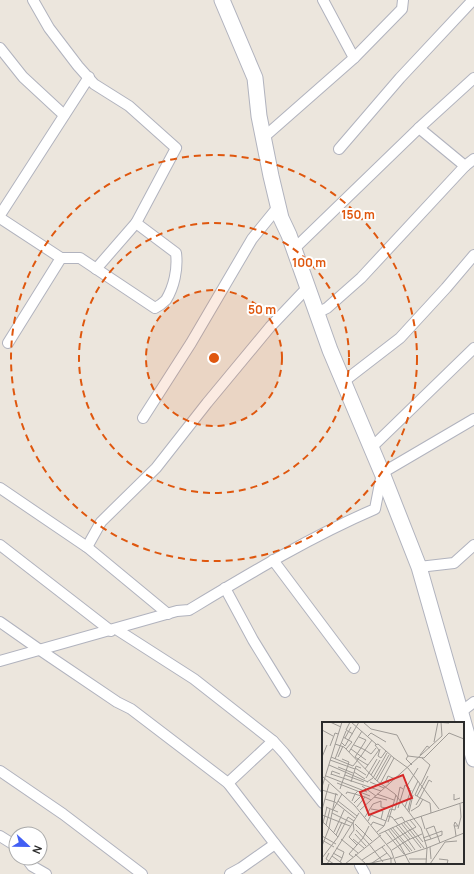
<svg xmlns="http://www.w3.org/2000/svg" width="474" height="874" font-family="Manrope,sans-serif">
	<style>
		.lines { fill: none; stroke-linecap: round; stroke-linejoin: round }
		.street-casing { stroke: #b1b3be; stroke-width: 12 }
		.secondary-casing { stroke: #b1b3be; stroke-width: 17 }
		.street { stroke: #fff; stroke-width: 10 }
		.secondary { stroke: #fff; stroke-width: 15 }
		.ring { fill: none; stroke: #df570e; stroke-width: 2; stroke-dasharray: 7 5 }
		.inset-road { fill: none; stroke: #9f9b96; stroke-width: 1 }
		.view { fill: #d62828; fill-opacity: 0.15; stroke: #d62828; stroke-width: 2 }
		.inset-edge { fill: none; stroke: #2b2b2b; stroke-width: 2 }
		.centre { fill: #df570e; stroke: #fff; stroke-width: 2 }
		.ring-label { font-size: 12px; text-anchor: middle; font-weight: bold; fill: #df570e; stroke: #fff; stroke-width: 4; stroke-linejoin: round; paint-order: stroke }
	</style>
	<rect width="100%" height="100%" fill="#ece6dd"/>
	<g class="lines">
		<defs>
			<g id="street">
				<polyline points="0,48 23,77 64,115"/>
				<polyline points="354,58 402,9 403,0"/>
				<polyline points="419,128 474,78"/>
				<polyline points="263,138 354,58 323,0"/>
				<polyline points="339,149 400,78 473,0"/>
				<polyline points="0,215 89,77"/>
				<polyline points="0,218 61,258"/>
				<polyline points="294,249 419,128 465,166 474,159"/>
				<polyline points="96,269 136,223"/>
				<polyline points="317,313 327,308 361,278 465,166"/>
				<path d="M8,343L61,258H80L155,308C159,306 163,303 166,300C174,287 178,269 176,253L136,223L176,148L129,106L94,84L78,66L49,28L33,0"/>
				<polyline points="343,382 400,338 446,288 474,255"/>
				<polyline points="143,418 191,343 252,239 278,207"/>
				<polyline points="371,448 474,348"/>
				<polyline points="0,488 87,547 168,614"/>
				<polyline points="0,545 111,631"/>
				<polyline points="87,547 101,522 156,468 207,403 270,327 308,287"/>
				<polyline points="273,560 354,668"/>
				<polyline points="419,567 454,563 474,545"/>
				<polyline points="225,588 253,640 285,692"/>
				<polyline points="0,622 40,650 117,702 131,709 228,783 275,844 241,868 230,874"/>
				<polyline points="116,629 194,679 273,741 228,783"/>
				<path d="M0,661L177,611L189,610C249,574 310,537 375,509L382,473L474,419"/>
				<polyline points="461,712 474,702"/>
				<polyline points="273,741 284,753 323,803"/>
				<polyline points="0,771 63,814 142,874"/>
				<polyline points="0,836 16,846"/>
				<polyline points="275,844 299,874"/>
				<polyline points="26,858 32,866 46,874"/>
				<polyline points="361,863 360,865 365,874"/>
			</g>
			<polyline id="secondary" points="222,0 255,78 259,116 271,176 281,218 289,235 330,350 382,473 419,567 474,759"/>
		</defs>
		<!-- street casing -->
		<use href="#street" class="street-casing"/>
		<!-- secondary casing -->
		<use href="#secondary" class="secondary-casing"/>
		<!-- street -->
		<use href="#street" class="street"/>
		<!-- secondary -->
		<use href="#secondary" class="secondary"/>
	</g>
	<!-- distance rings -->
	<circle cx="214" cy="358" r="68" fill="#df570e" fill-opacity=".12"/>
	<g class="ring">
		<circle cx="214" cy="358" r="68"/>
		<circle cx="214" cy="358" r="135"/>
		<circle cx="214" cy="358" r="203"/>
	</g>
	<!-- overview -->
	<g transform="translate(322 722)">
		<rect width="142" height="142" fill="#ece6dd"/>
		<path class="inset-road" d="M8,0L19,5M28,0L24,8L31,12M29,0L54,22M41,0L49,7L75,13L86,34L84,37L90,43M113,0L127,1M0,8L11,14M46,14L49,11L64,20M21,15L30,20L24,27M23,16L29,5M50,18L43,28L49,32L54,26M19,20L23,24L37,0M112,20L116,0M13,22L22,25L55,59L73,72L99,106L105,126L142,111M32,23L39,26L44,18L37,15M8,24L13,11L16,12M29,27L44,38M58,27L56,34L59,36L64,29M27,30L40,9M98,33L105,24L108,26M86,34L102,36L127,11L142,17M0,35L5,23M9,35L31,44L35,39L36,37L39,34L43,28L39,26L33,35L36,37L44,42L46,43M16,35L21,24M72,36L86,46L117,87M13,37L24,9M8,38L33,47M7,43L46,60M16,45L31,51M33,46L44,53M43,47L57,28L53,23L56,22L72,36L58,62M32,50L43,57M9,52L59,69M9,53L10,49L18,52M23,53L42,60M49,53L58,38M0,54L33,84L69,128L74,142M4,54L45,70M44,56L55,37M53,58L67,33M55,59L69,34M29,60L34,44L39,46M45,60L51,56L65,31M48,60L62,66M15,61L48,74M67,61L64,59L66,54L73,57M99,62L108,43L100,36M40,64L54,74M85,64L96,46M0,65L20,0M18,67L27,40L20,37M0,68L16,73M24,72L25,70L33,72L36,69M55,72L72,78M132,72V78L138,76M93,73L95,74L106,54M93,73L98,62M95,74L98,76L107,58L110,60M52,75L65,78M76,75L78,65L81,67M3,77L13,80L33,96M16,79L35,94M30,79L33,72L39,74M32,81L39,74L43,75M94,83L98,76L108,81L109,91M4,85L16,90M35,85L43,75L49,78M83,85L89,68M76,86L83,63L88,67M49,87L61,89L59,97M0,88L7,62M11,88L20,72M38,88L120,14L119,0M86,88L90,71L96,59M89,89L97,84L101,77M87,90L91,73M10,91L30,101M0,93L28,104M66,94L70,95L88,117M99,94L103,107M43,95L51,82L59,79V85L64,86M72,98L80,95L83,100M88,98L94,105L88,108L102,126M0,99L16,115L0,136M46,99L49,93L64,99L62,104M64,99L68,87L73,88L76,75M84,99L101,120M31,100L32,108L27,115L35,123M66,100L74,73M79,101L99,126M33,102L50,119M4,103L8,87M49,103L51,100L62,104L55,110M74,104L86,118L100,112M132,104H136L133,100L132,103L133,107L134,114M0,105L5,85M70,105L90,129M68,106L81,121L86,118L93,128M66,107L78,123L81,121L88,130M136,107L139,95L138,82M34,108L47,122M63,109L82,132M12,110L22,88M33,112L44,124M57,112L85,99L142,80M14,113L20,100M0,114L14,122M16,115L26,95L32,99M101,116L120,109V113L109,117M19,117L36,131M31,117L42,126M0,118L12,125M102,119L109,117L104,107L112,104L118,121M47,122L61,140M65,122L88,108L81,100M0,124L7,106L14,71M60,125L69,136V142M108,125L109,137M14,126L22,130L20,136M70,128L78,123L88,142M7,131L4,137L12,142M11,131L20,136L18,140M33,132L44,142M10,134L21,142M31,135L27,132L41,116L47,104M73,136L105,126L104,142M87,137H105M117,137L126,138L125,142M40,138L63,123M50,141L65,131M5,142L37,91M23,142L59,113M45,142L71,136M108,142L123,120L135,119"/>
		<path class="view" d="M81,53L90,76L47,93L38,70Z"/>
		<rect width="142" height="142" class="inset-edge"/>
	</g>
	<circle cx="214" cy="358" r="6" class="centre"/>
	<g class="ring-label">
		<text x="358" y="219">150 m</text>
		<text x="309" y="267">100 m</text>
		<text x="262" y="314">50 m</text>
	</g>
	<!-- north arrow -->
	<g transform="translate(28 846) rotate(112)"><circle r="19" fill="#ffffff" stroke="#aaaaaa"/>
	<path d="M0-3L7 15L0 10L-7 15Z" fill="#425ff4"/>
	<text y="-6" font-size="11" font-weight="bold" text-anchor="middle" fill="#2b2b2b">N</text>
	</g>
</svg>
